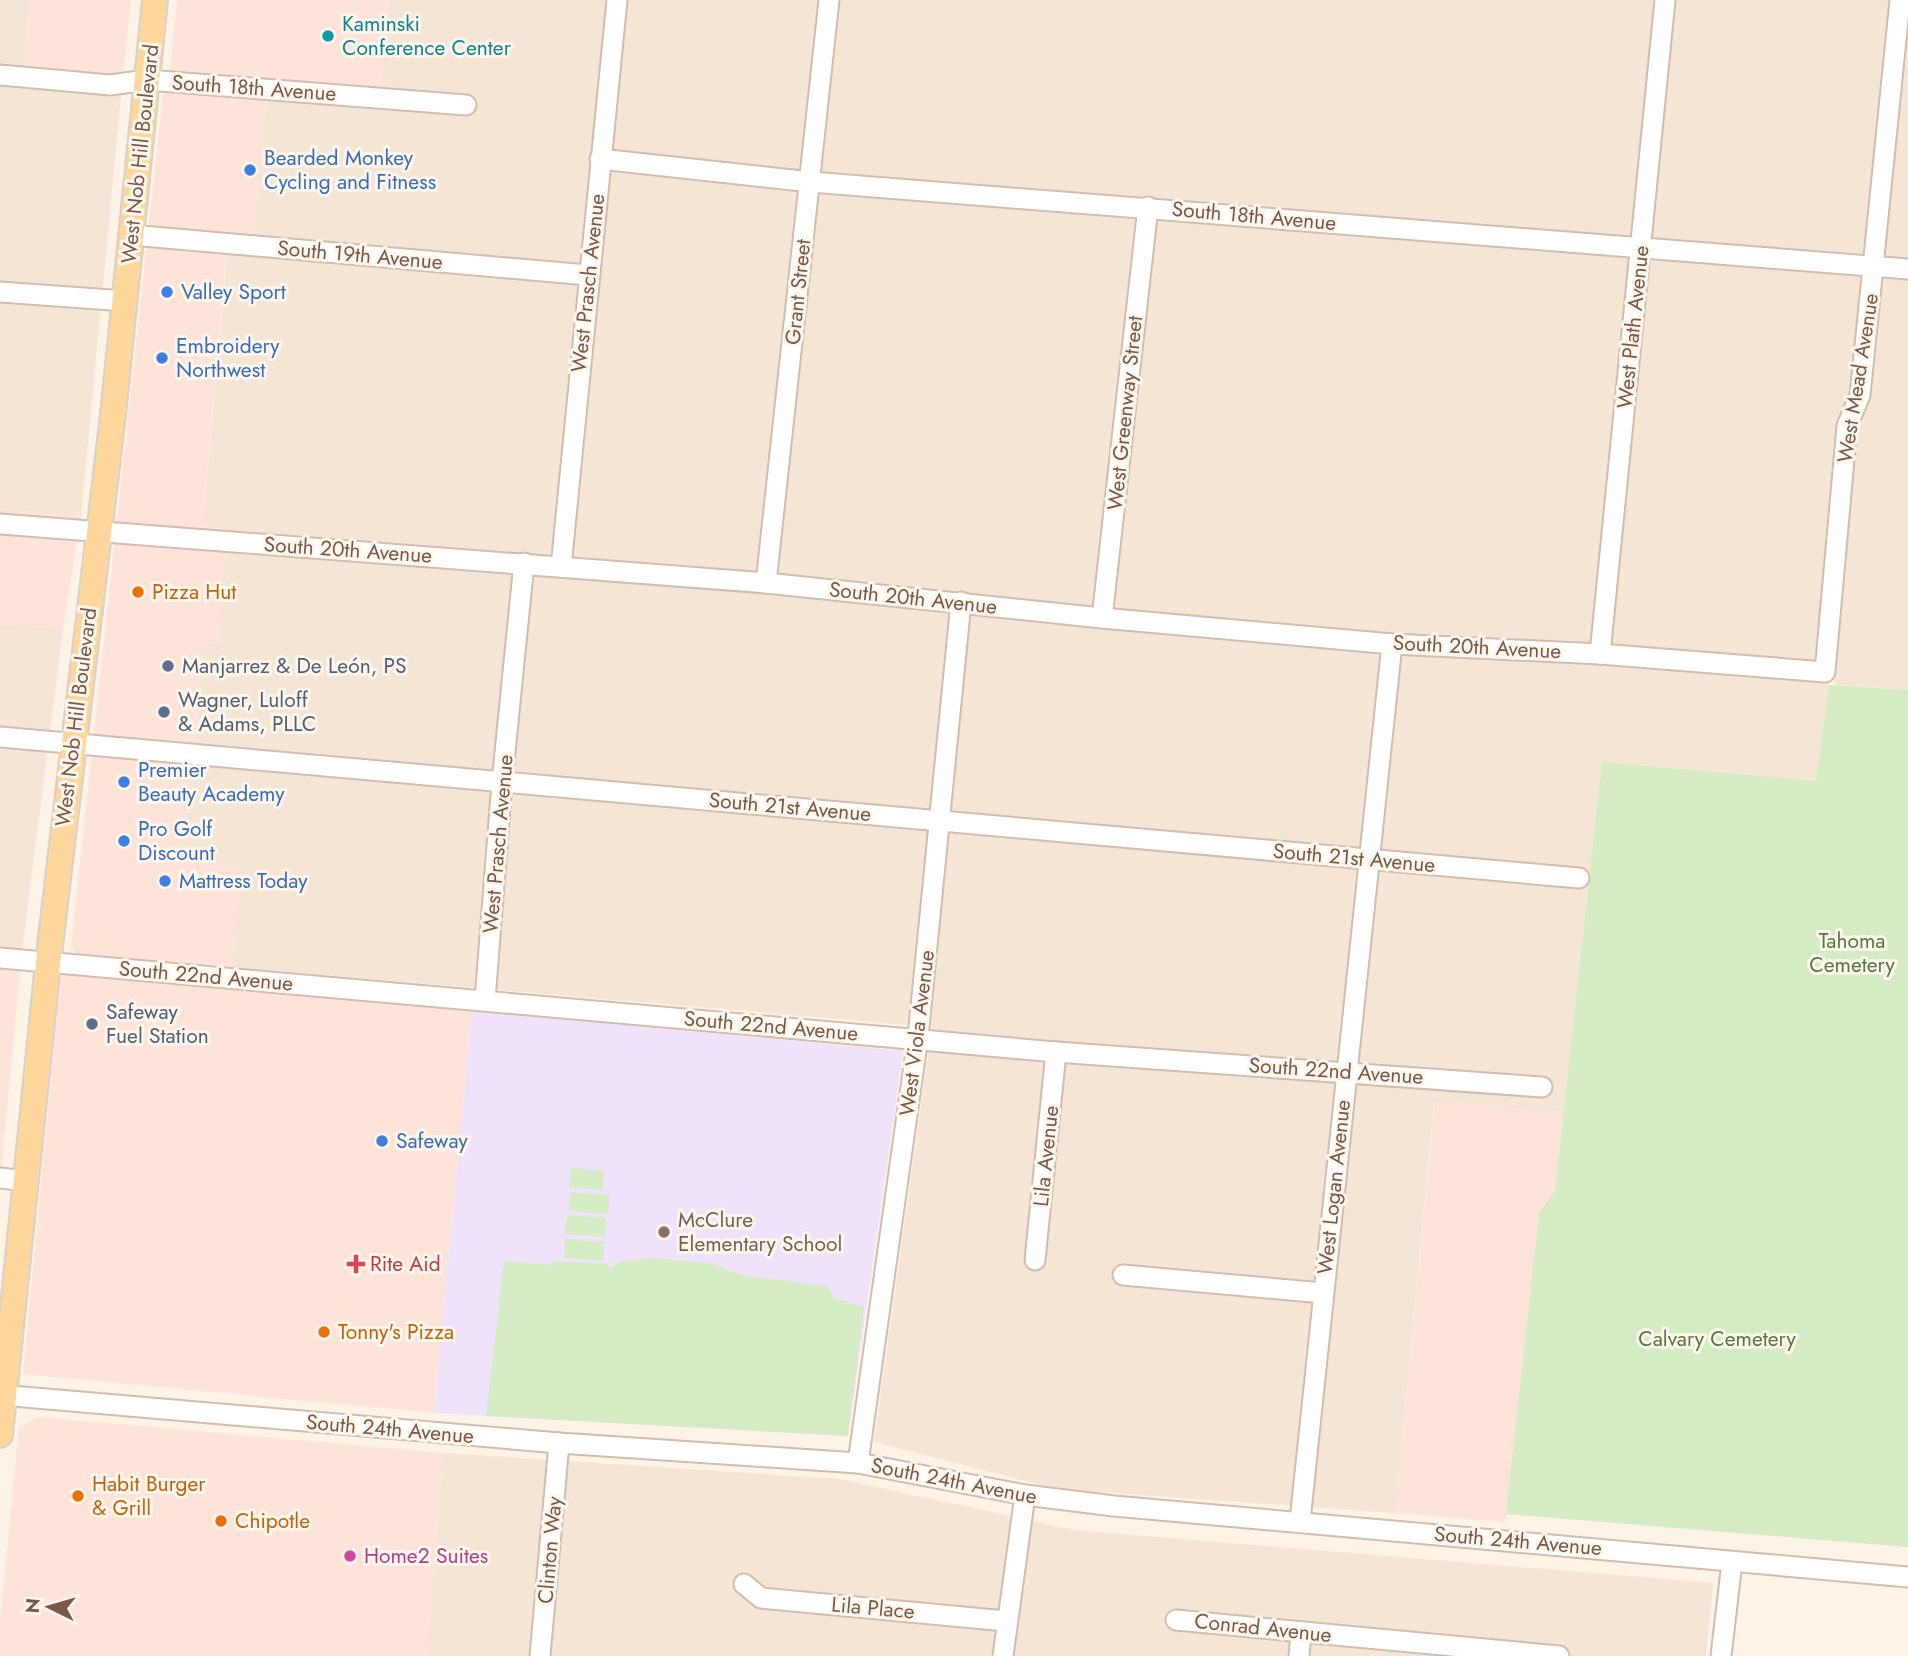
<svg xmlns="http://www.w3.org/2000/svg" width="1908" height="1656" font-family="Jost,sans-serif">
	<style>
		.residential { fill: #f5e5d4 }
		.commercial { fill: #fee3d9 }
		.education { fill: #f0e2fa }
		.green { fill: #d5ebc3 }
		.lines { fill: none; stroke-linecap: round; stroke-linejoin: round }
		.minor-casing { stroke: #d1bcae; stroke-width: 23 }
		.major-casing { stroke: #d9d0cc; stroke-width: 28 }
		.minor { stroke: #fff; stroke-width: 19 }
		.major { stroke: #fdd69c; stroke-width: 24 }
		.culture-dot { fill: #0f9aa8; stroke: #fff7ed; stroke-width: 2.5 }
		.shop-dot { fill: #3f7fe0; stroke: #fff7ed; stroke-width: 2.5 }
		.food-dot { fill: #e8710a; stroke: #fff7ed; stroke-width: 2.5 }
		.service-dot { fill: #5c6f8a; stroke: #fff7ed; stroke-width: 2.5 }
		.education-dot { fill: #8d6e63; stroke: #fff7ed; stroke-width: 2.5 }
		.health-dot { fill: #e0444e; stroke: #fff7ed; stroke-width: 2.5 }
		.hotel-dot { fill: #d1479c; stroke: #fff7ed; stroke-width: 2.5 }
		.labels { text-anchor: middle; dominant-baseline: central; stroke-width: 6; stroke-linejoin: round; paint-order: stroke }
		.culture-label { font-size: 21px; fill: #0d838f; stroke: #fff7ed; text-anchor: start }
		.street-label { font-size: 21px; fill: #775849; stroke: #fff7ed }
		.shop-label { font-size: 21px; fill: #366cbe; stroke: #fff7ed; text-anchor: start }
		.food-label { font-size: 21px; fill: #c56008; stroke: #fff7ed; text-anchor: start }
		.service-label { font-size: 21px; fill: #4e5e75; stroke: #fff7ed; text-anchor: start }
		.park-label { font-size: 21px; fill: #51783e; stroke: #fff7ed }
		.education-label { font-size: 21px; fill: #785e54; stroke: #fff7ed; text-anchor: start }
		.health-label { font-size: 21px; fill: #be3a42; stroke: #fff7ed; text-anchor: start }
		.hotel-label { font-size: 21px; fill: #b23c85; stroke: #fff7ed; text-anchor: start }
	</style>
	<rect width="100%" height="100%" fill="#fdf3e6"/>
	<!-- residential -->
	<g class="residential">
		<polygon points="0,0 29,0 21,87 121,96 81,516 0,509"/>
		<polygon points="389,0 1892,0 1829,685 1816,781 1602,762 1564,1112 1434,1102 1395,1513 1057,1489 874,1442 932,1027 232,967 240,868 186,863 204,643 217,644 227,527 203,525 227,253 252,255 267,98 381,90"/>
		<polygon points="1908,0 1908,690 1835,685 1856,432 1866,405"/>
		<polygon points="0,624 63,629 22,952 0,950"/>
		<polygon points="444,1453 839,1479 1074,1530 1713,1583 1706,1656 426,1656"/>
	</g>
	<!-- commercial -->
	<g class="commercial">
		<polygon points="29,0 131,0 121,96 21,87"/>
		<polygon points="177,0 389,0 381,90 170,71"/>
		<polygon points="163,93 267,98 252,255 226,253 203,525 227,527 217,644 204,644 186,863 240,867 232,967 78,956 71,947"/>
		<polygon points="0,509 81,516 63,629 0,624"/>
		<polygon points="0,950 22,952 0,1183"/>
		<polygon points="61,972 472,1011 434,1413 23,1374"/>
		<polygon points="1435,1101 1564,1112 1555,1191 1539,1212 1506,1522 1395,1513"/>
		<polygon points="38,1417 444,1453 426,1656 0,1656 0,1622 19,1428"/>
	</g>
	<!-- education -->
	<polygon class="education" points="472,1011 903,1051 848,1436 434,1413"/>
	<!-- green -->
	<g class="green">
		<polygon points="1829,685 1908,690 1908,1547 1506,1514 1539,1212 1555,1191 1602,762 1816,781"/>
		<polygon points="571,1168 604,1171 603,1190 569,1187"/>
		<polygon points="570,1192 609,1195 608,1214 569,1211"/>
		<polygon points="567,1215 606,1218 605,1237 565,1234"/>
		<polygon points="565,1239 604,1242 603,1261 564,1258"/>
		<polygon points="649,1258 709,1263 745,1276 827,1286 834,1298 864,1307 848,1436 486,1416 504,1261 551,1265 552,1261 608,1264 610,1269 619,1262"/>
	</g>
	<g class="lines">
		<defs>
			<g id="minor">
				<polyline points="0,75 110,85 147,80 466,105"/>
				<polyline points="600,159 811,182 1908,269"/>
				<polyline points="131,235 588,275"/>
				<polyline points="0,292 125,301"/>
				<polyline points="0,524 766,583 1102,618 1392,644 1600,654 1825,672 1847,426 1860,395 1900,0"/>
				<polyline points="561,567 617,0"/>
				<polyline points="766,583 829,0"/>
				<polyline points="1102,618 1148,207"/>
				<polyline points="1600,654 1665,0"/>
				<polyline points="0,737 1579,878"/>
				<polyline points="0,958 1056,1052 1542,1087"/>
				<polyline points="485,1000 502,782 524,563"/>
				<polyline points="0,1178 26,1181"/>
				<polyline points="1035,1260 1056,1052"/>
				<polyline points="1123,1275 1323,1293"/>
				<polyline points="0,1395 559,1443 858,1463 1025,1495 1114,1506 1908,1577"/>
				<polyline points="858,1463 918,1037 961,602"/>
				<polyline points="1300,1521 1392,644"/>
				<polyline points="744,1584 761,1598 1006,1621"/>
				<polyline points="1176,1620 1559,1656"/>
				<polyline points="540,1656 559,1443"/>
				<polyline points="1003,1656 1025,1495"/>
				<polyline points="1299,1656 1301,1632"/>
				<polyline points="1721,1656 1732,1562"/>
			</g>
			<polyline id="major" points="0,1435 48,963 113,415 155,0"/>
		</defs>
		<!-- minor casing -->
		<use href="#minor" class="minor-casing"/>
		<!-- major casing -->
		<use href="#major" class="major-casing"/>
		<!-- minor -->
		<use href="#minor" class="minor"/>
		<!-- major -->
		<use href="#major" class="major"/>
	</g>
	<!-- markers -->
	<circle class="culture-dot" cx="328" cy="36" r="7"/>
	<g class="shop-dot">
		<circle cx="250" cy="170" r="7"/>
		<circle cx="167" cy="292" r="7"/>
		<circle cx="162" cy="358" r="7"/>
		<circle cx="124" cy="782" r="7"/>
		<circle cx="124" cy="841" r="7"/>
		<circle cx="165" cy="881" r="7"/>
		<circle cx="382" cy="1141" r="7"/>
	</g>
	<g class="food-dot">
		<circle cx="138" cy="592" r="7"/>
		<circle cx="324" cy="1332" r="7"/>
		<circle cx="78" cy="1496" r="7"/>
		<circle cx="221" cy="1521" r="7"/>
	</g>
	<g class="service-dot">
		<circle cx="168" cy="666" r="7"/>
		<circle cx="164" cy="712" r="7"/>
		<circle cx="92" cy="1024" r="7"/>
	</g>
	<circle class="education-dot" cx="664" cy="1232" r="7"/>
	<path class="health-dot" d="M352.5 1253.5h7v7h7v7h-7v7h-7v-7h-7v-7h7z"/>
	<circle class="hotel-dot" cx="350" cy="1556" r="7"/>
	<g class="labels">
		<!-- culture labels -->
		<g class="culture-label">
			<text x="342" y="24">Kaminski<tspan x="342" dy="24">Conference Center</tspan></text>
		</g>
		<!-- street labels -->
		<g class="street-label">
			<text transform="translate(254 88) rotate(4)">South 18th Avenue</text>
			<text transform="translate(140 154) rotate(-84)">West Nob Hill Boulevard</text>
			<text transform="translate(1254 216) rotate(5)">South 18th Avenue</text>
			<text transform="translate(360 255) rotate(5)">South 19th Avenue</text>
			<text transform="translate(588 283) rotate(-84)">West Prasch Avenue</text>
			<text transform="translate(798 292) rotate(-84)">Grant Street</text>
			<text transform="translate(1633 327) rotate(-84)">West Plath Avenue</text>
			<text transform="translate(1858 378) rotate(-81)">West Mead Avenue</text>
			<text transform="translate(1125 413) rotate(-84)">West Greenway Street</text>
			<text transform="translate(348 550) rotate(4)">South 20th Avenue</text>
			<text transform="translate(913 598) rotate(6)">South 20th Avenue</text>
			<text transform="translate(1477 647) rotate(3)">South 20th Avenue</text>
			<text transform="translate(76 717) rotate(-83)">West Nob Hill Boulevard</text>
			<text transform="translate(790 807) rotate(5)">South 21st Avenue</text>
			<text transform="translate(498 844) rotate(-85)">West Prasch Avenue</text>
			<text transform="translate(1354 858) rotate(5)">South 21st Avenue</text>
			<text transform="translate(206 976) rotate(5)">South 22nd Avenue</text>
			<text transform="translate(771 1026) rotate(5)">South 22nd Avenue</text>
			<text transform="translate(917 1033) rotate(-83)">West Viola Avenue</text>
			<text transform="translate(1336 1071) rotate(4)">South 22nd Avenue</text>
			<text transform="translate(1046 1156) rotate(-84)">Lila Avenue</text>
			<text transform="translate(1334 1187) rotate(-84)">West Logan Avenue</text>
			<text transform="translate(390 1429) rotate(5)">South 24th Avenue</text>
			<text transform="translate(954 1481) rotate(11)">South 24th Avenue</text>
			<text transform="translate(1518 1541) rotate(5)">South 24th Avenue</text>
			<text transform="translate(550 1550) rotate(-85)">Clinton Way</text>
			<text transform="translate(873 1608) rotate(5)">Lila Place</text>
			<text transform="translate(1263 1628) rotate(6)">Conrad Avenue</text>
		</g>
		<!-- shop labels -->
		<g class="shop-label">
			<text x="264" y="158">Bearded Monkey<tspan x="264" dy="24">Cycling and Fitness</tspan></text>
			<text x="181" y="292">Valley Sport</text>
			<text x="176" y="346">Embroidery<tspan x="176" dy="24">Northwest</tspan></text>
			<text x="138" y="770">Premier<tspan x="138" dy="24">Beauty Academy</tspan></text>
			<text x="138" y="829">Pro Golf<tspan x="138" dy="24">Discount</tspan></text>
			<text x="179" y="881">Mattress Today</text>
			<text x="396" y="1141">Safeway</text>
		</g>
		<!-- food labels -->
		<g class="food-label">
			<text x="152" y="592">Pizza Hut</text>
			<text x="338" y="1332">Tonny's Pizza</text>
			<text x="92" y="1484">Habit Burger<tspan x="92" dy="24">&amp; Grill</tspan></text>
			<text x="235" y="1521">Chipotle</text>
		</g>
		<!-- service labels -->
		<g class="service-label">
			<text x="182" y="666">Manjarrez &amp; De León, PS</text>
			<text x="178" y="700">Wagner, Luloff<tspan x="178" dy="24">&amp; Adams, PLLC</tspan></text>
			<text x="106" y="1012">Safeway<tspan x="106" dy="24">Fuel Station</tspan></text>
		</g>
		<!-- park labels -->
		<g class="park-label">
			<text x="1852" y="941">Tahoma<tspan x="1852" dy="24">Cemetery</tspan></text>
			<text x="1717" y="1339">Calvary Cemetery</text>
		</g>
		<!-- education labels -->
		<g class="education-label">
			<text x="678" y="1220">McClure<tspan x="678" dy="24">Elementary School</tspan></text>
		</g>
		<!-- health labels -->
		<g class="health-label">
			<text x="370" y="1264">Rite Aid</text>
		</g>
		<!-- hotel labels -->
		<g class="hotel-label">
			<text x="364" y="1556">Home2 Suites</text>
		</g>
	</g>
	<!-- north arrow -->
	<g transform="translate(49 1607) rotate(275)" stroke="#fff7ed" stroke-width="5" paint-order="stroke">
	<path d="M0-5L12 26L0 18L-12 26Z" fill="#775849"/>
	<text y="-10" font-size="19" font-weight="bold" text-anchor="middle" fill="#775849">N</text>
	</g>
</svg>
